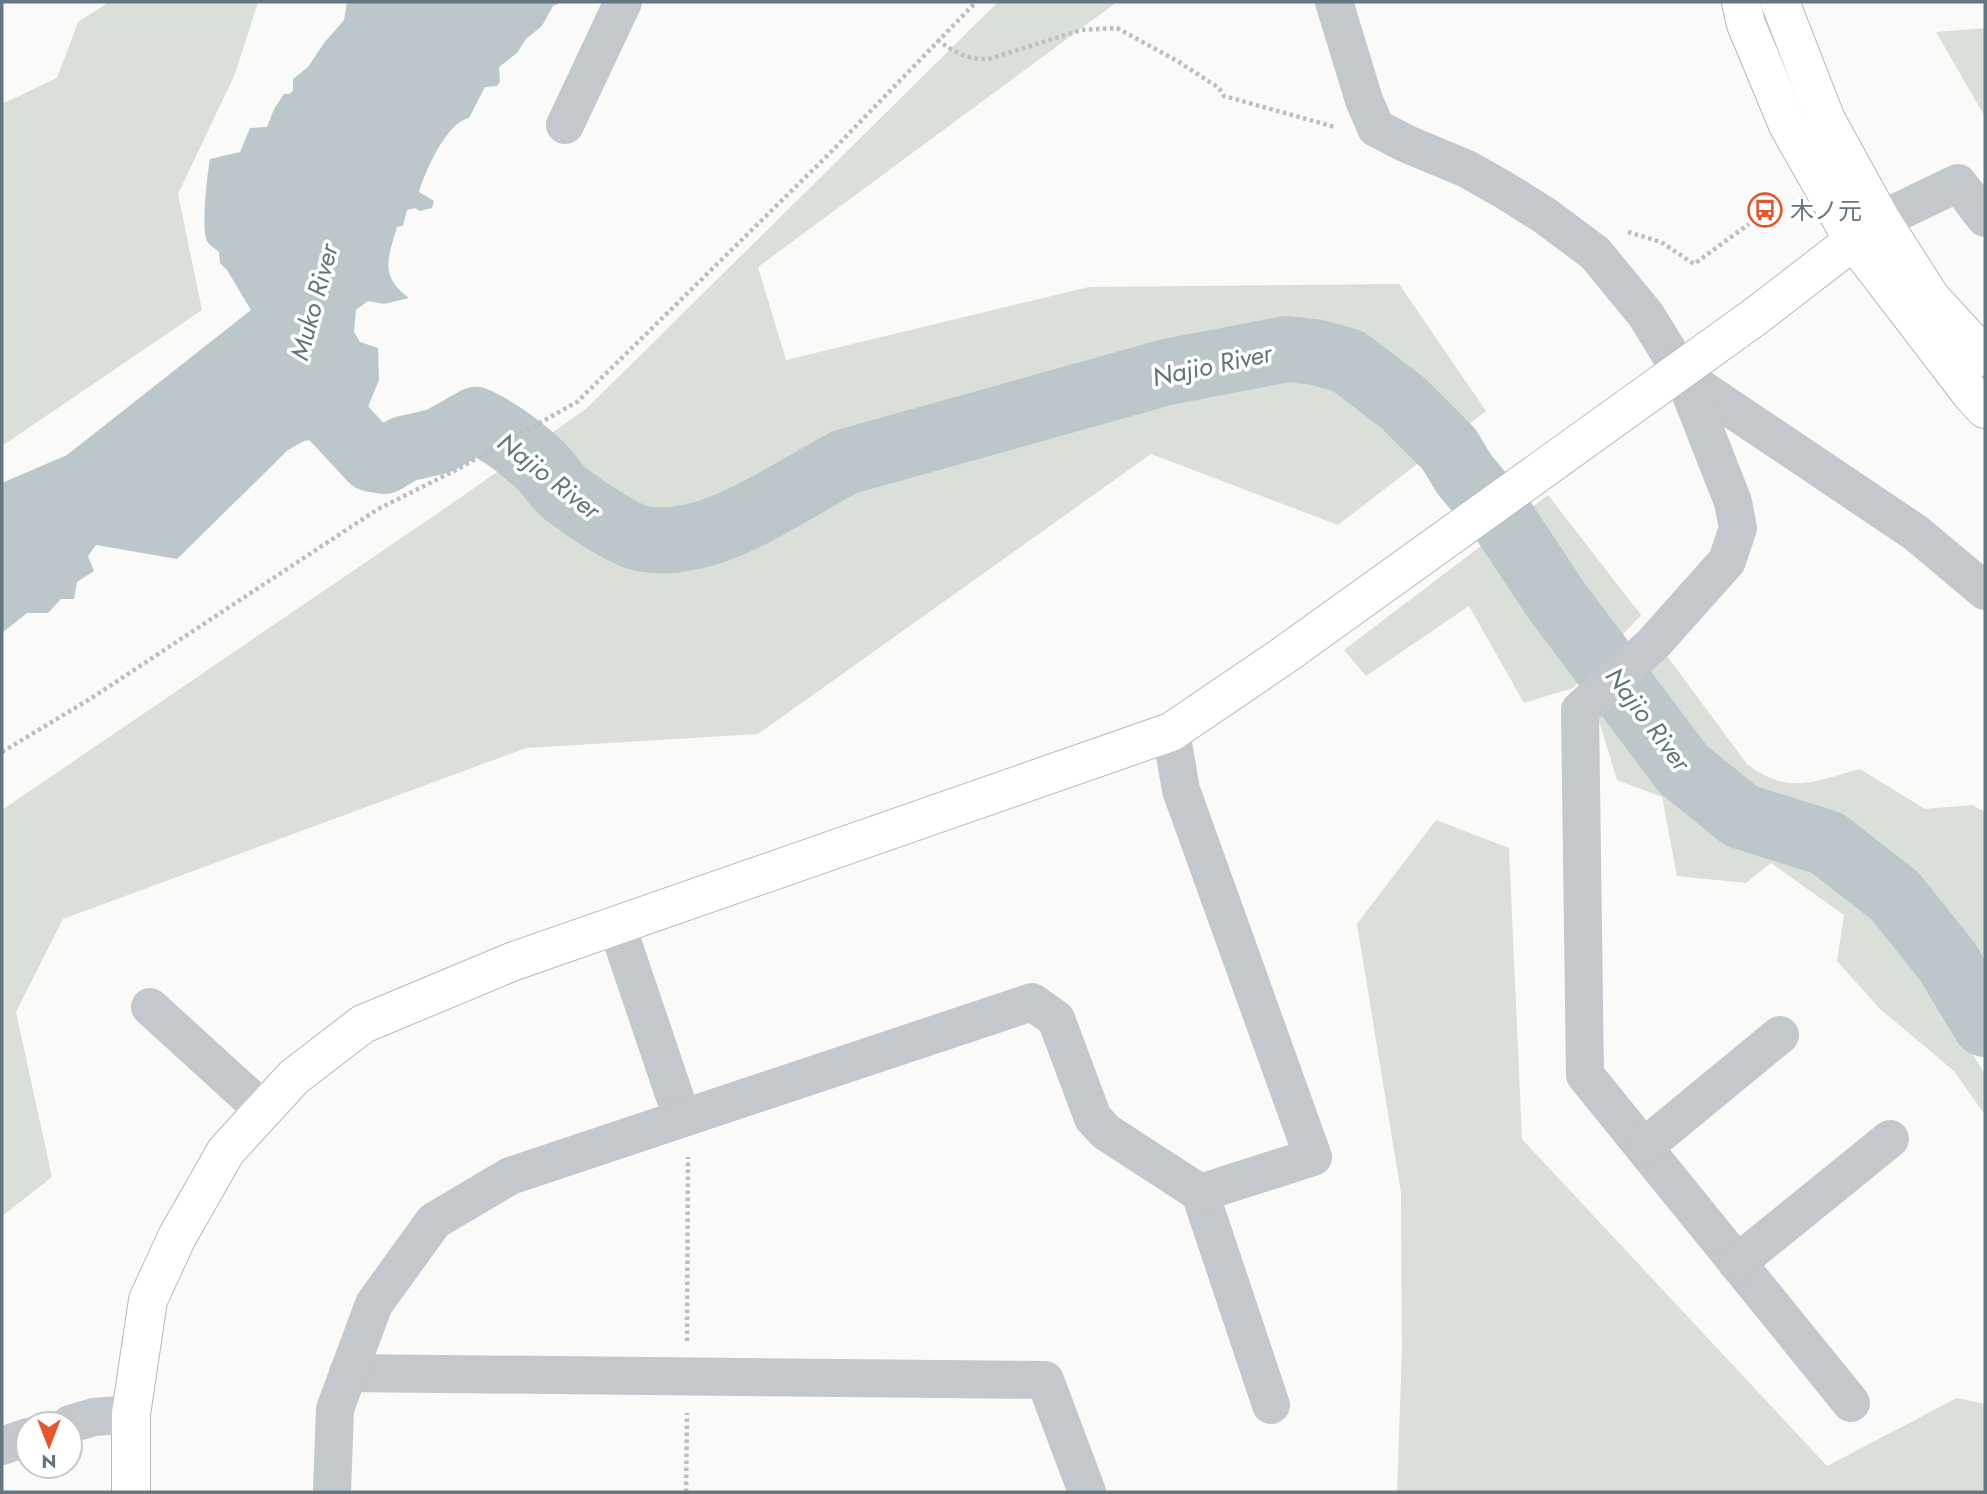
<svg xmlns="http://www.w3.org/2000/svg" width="1987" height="1494" font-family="Jost,'Noto Sans JP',sans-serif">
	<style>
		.green { fill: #dadfd7 }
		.water { fill: #bbc7cb }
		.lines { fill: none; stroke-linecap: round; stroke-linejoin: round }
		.river { stroke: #bbc7cb; stroke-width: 66 }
		.secondary-casing { stroke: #b3babf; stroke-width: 40 }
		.highway-casing { stroke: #b4b9bd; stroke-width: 40 }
		.path { stroke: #bbbfc2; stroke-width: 4.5; stroke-dasharray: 3.5 3.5; stroke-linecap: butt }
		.street { stroke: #c3c8cc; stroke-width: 38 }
		.secondary { stroke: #fff; stroke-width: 38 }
		.highway { stroke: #fff; stroke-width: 38 }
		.secondary-bridge-casing { stroke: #b3babf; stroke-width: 40; stroke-linecap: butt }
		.secondary-bridge { stroke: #fff; stroke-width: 38 }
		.labels { text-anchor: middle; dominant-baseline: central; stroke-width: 7; stroke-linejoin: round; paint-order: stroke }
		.poi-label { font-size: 24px; fill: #657683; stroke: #fff; text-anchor: start }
		.water-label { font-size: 26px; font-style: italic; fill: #60757c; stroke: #fff }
	</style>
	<rect width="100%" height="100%" fill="#fafaf8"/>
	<!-- green -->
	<g class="green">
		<polygon points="109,2 258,2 235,74 178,194 202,310 2,446 2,104 57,78 78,22"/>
		<polygon points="998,2 1117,2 758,267 786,360 1089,287 1399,284 1486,411 1338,525 1151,454 758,734 526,748 63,919 16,1012 52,1177 2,1216 2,810 460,498 587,408"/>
		<polygon points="1985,28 1985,117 1936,32"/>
		<polygon points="1548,495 1641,615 1573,688 1524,703 1469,606 1366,676 1344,650"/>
		<path d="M1667,656L1747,764C1788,796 1815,781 1860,769L1925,809L1972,805L1985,812V999L1956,1028L1985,1074V1115L1954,1071L1880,1009L1837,961L1844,915L1771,863L1746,883L1677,876L1662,797L1617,780L1597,714Z"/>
		<polygon points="1436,820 1509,848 1522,1139 1827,1466 1957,1398 1985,1404 1985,1492 1397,1492 1402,1351 1401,1193 1357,924"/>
	</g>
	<!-- water -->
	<path class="water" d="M347,2H562L553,6L542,26L526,39L517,53L499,67L500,82L497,86L485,87L469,118C447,122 425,171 419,192L434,201L432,208L420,211L415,208L407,210L403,226L397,227C388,258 379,276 409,298L384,304L368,301L356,310L354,332L360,342L378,348L379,380L361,424V435L348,446L336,448L316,439L304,441L288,450L177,559L96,545L88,556L94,571L77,582L74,599H61L48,613H27L2,633V483L67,455L251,310L227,270L220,263L219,252C216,249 209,245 207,241C201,230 207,175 210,159L240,152L250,128L267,127L274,109L284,94H289L293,91V79L308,67L324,43L344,20Z"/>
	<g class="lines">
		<!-- river -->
		<path class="river" d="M294,375L372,459L384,461L404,449L439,441L476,420C499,431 523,449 541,466C550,475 556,487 566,494C584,508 623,535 644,539C712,550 787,492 845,462L1167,372L1287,349L1315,352L1348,361L1403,403L1449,449L1464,474L1505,523L1556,600L1683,769L1741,816L1827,843L1895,896L1947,961L1985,1024"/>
		<defs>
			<g id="secondary">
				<polyline points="1756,316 1879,221"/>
				<polyline points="131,1492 131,1414 148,1300 177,1237 226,1151 294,1077 363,1024 514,961 1171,732 1283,656"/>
			</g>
			<g id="highway">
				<polyline points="1741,2 1746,24 1788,125 1853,240 1972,395 1985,409"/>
				<polyline points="1780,2 1826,120 1881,220 1931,298 1985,357"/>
			</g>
		</defs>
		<!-- secondary casing -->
		<use href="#secondary" class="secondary-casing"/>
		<!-- highway casing -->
		<use href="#highway" class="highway-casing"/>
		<!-- path -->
		<g class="path">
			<path d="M937,40C955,52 967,60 989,59L1081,30L1117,28L1179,62L1219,88L1224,96L1335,127"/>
			<polyline points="1628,232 1661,242 1694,264 1749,224"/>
			<polyline points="2,752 90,699 378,509 454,471 577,402 830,153 976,2"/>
			<polyline points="687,1341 688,1157"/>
			<polyline points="686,1492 687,1413"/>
		</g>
		<!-- street -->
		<g class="street">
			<polyline points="1334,2 1364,100 1376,128 1407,144 1467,169 1504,190 1544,215 1595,253 1646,315 1684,377 1916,533 1985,591"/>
			<polyline points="565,125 623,2"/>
			<polyline points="1881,220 1958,183 1985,218"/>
			<polyline points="1684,377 1733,502 1738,528 1727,561 1653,644 1580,710 1585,1075 1851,1403"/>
			<polyline points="617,926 682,1118"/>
			<polyline points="150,1007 263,1110"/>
			<polyline points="1644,1147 1780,1035"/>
			<polyline points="1200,1193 1271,1405"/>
			<polyline points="1737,1263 1890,1139"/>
			<polyline points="348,1373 1045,1380 1087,1492"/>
			<polyline points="70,1424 94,1417 131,1414"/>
			<polyline points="2,1446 28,1437"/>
			<polyline points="332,1492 335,1409 374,1304 434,1221 510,1176 1032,1002 1056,1019 1093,1118 1106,1132 1200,1193 1313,1157 1181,790 1171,732"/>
		</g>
		<!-- secondary -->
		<use href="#secondary" class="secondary"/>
		<!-- highway -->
		<use href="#highway" class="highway"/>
		<defs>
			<polyline id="secondary-bridge" points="1283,656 1756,316"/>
		</defs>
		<!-- secondary-bridge casing -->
		<use href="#secondary-bridge" class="secondary-bridge-casing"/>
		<!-- secondary-bridge -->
		<use href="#secondary-bridge" class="secondary-bridge"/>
	</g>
	<!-- icons -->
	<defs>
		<symbol id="bus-ring" viewBox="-11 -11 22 22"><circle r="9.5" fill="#fff" stroke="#e4572e" stroke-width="1.5"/><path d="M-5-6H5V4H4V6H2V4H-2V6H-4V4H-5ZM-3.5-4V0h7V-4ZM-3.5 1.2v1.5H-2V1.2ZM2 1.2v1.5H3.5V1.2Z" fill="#e4572e"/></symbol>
	</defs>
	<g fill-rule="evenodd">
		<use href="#bus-ring" x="1746" y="191" width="38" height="38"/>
	</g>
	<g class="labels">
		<!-- poi labels -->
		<g class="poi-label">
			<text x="1790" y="210">木ノ元</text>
		</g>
		<!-- water labels -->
		<g class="water-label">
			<text transform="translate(314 302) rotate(-75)">Muko River</text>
			<text transform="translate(1212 365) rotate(-12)">Najio River</text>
			<text transform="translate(549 476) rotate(38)">Najio River</text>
			<text transform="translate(1648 719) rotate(53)">Najio River</text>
		</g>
	</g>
	<!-- border -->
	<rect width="1987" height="1494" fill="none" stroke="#657683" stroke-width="7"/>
	<!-- north arrow -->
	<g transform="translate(49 1445) rotate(180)"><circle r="33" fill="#ffffff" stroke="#c1c8cd" stroke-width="2"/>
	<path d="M0-5L12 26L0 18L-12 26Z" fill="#e4572e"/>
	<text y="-10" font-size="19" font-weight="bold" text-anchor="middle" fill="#657683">N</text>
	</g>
</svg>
